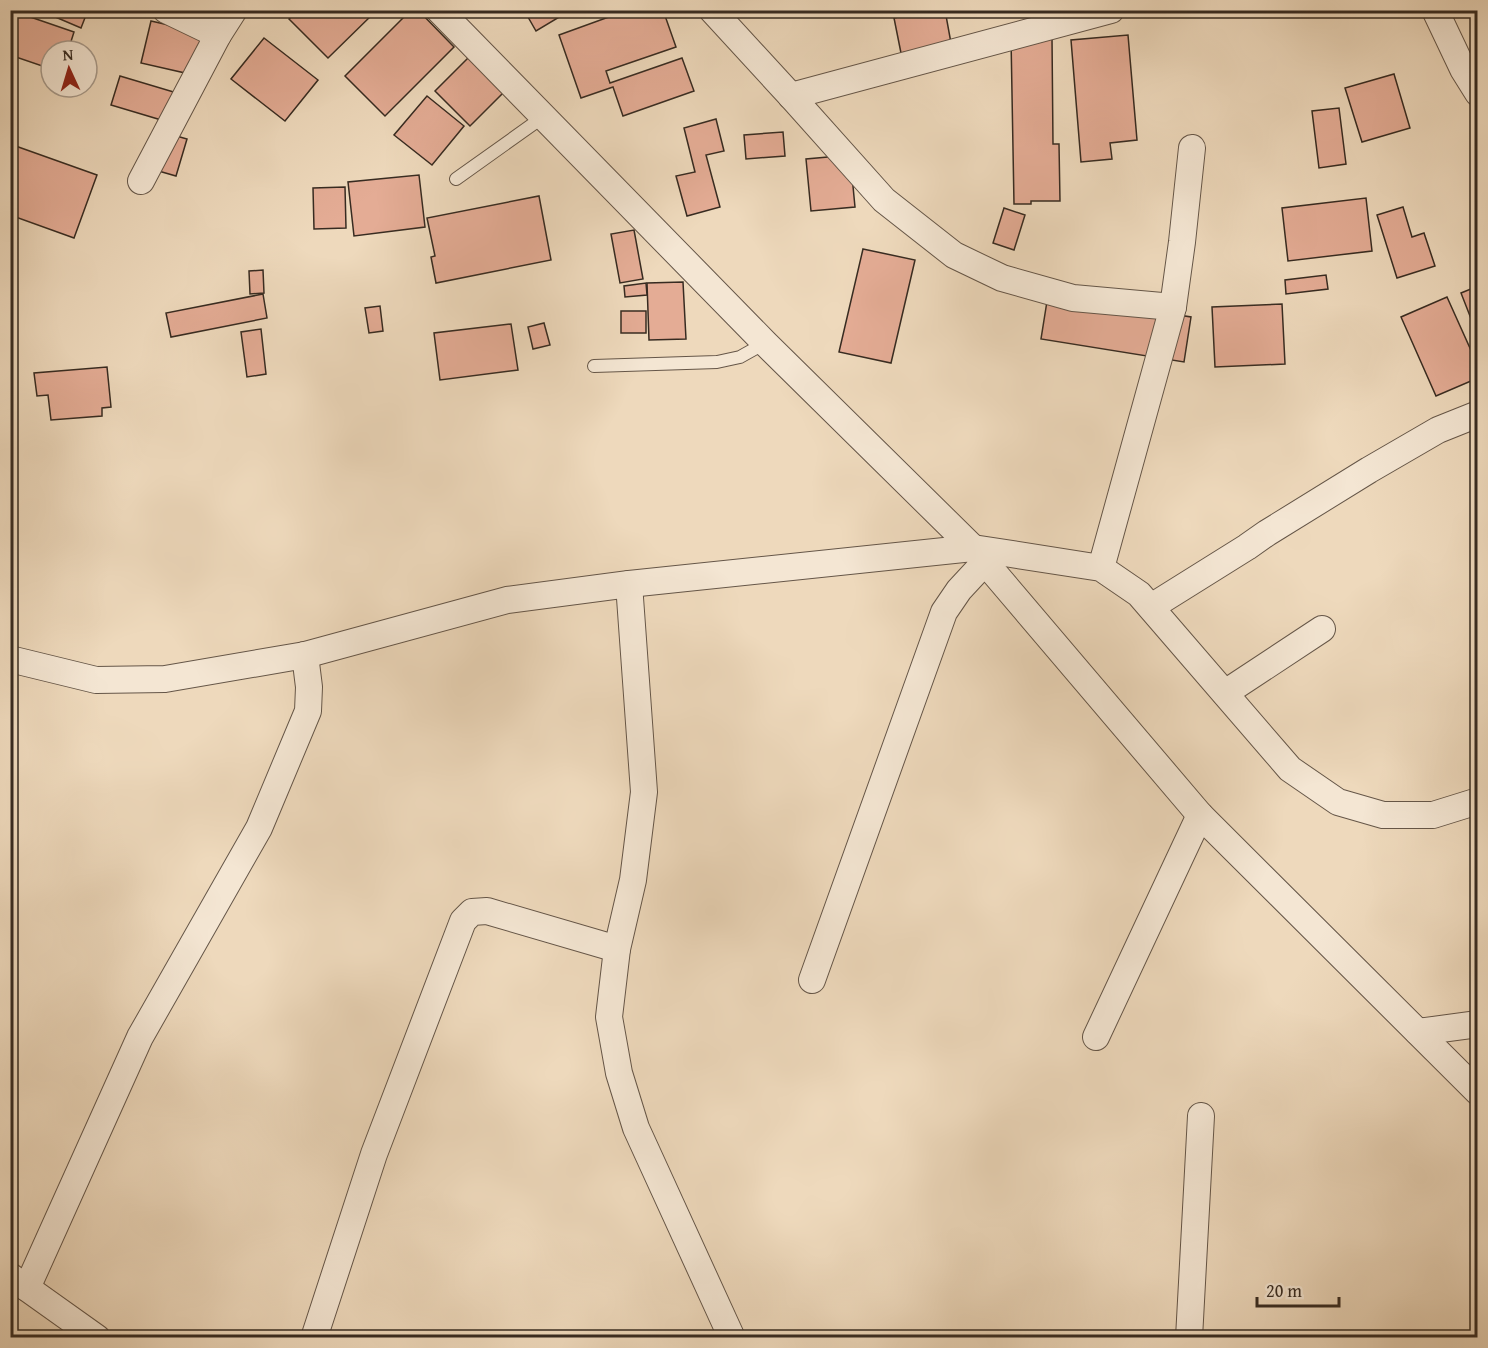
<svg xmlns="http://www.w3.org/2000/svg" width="1488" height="1348" font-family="'Gentium Book Plus',serif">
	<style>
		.building { fill: #e4ac95; stroke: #372b21; stroke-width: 1.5 }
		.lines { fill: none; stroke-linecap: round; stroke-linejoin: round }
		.lane-casing { stroke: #655648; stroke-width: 14 }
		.street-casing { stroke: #655648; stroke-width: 28 }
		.lane { stroke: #f4e6d3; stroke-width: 12 }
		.street { stroke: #f4e6d3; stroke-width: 26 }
	</style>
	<rect width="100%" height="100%" fill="#eed9bc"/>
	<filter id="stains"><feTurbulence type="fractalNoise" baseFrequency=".00333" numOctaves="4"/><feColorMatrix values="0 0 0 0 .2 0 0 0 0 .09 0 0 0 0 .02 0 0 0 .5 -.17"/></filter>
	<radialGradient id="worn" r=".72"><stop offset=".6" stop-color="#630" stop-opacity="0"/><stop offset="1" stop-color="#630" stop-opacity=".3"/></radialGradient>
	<!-- building -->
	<g class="building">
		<polygon points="10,10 74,32 68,51 51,51 51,69 10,55 12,41 10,40"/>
		<polygon points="39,10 88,10 81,28"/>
		<polygon points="298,10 377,10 328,58 289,19"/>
		<polygon points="411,10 418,10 454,47 385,116 345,76"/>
		<polygon points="524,10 571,10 536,31"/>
		<polygon points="628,10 663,10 676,47 606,71 610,83 682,58 694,91 623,116 613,87 581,98 559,35"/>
		<polygon points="930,10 945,10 951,43 901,53 894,18"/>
		<polygon points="151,21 204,33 194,75 141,63"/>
		<polygon points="1128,35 1137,140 1110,143 1112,159 1081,162 1071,40"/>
		<polygon points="264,38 318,80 285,121 231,79"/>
		<polygon points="1011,38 1052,38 1053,144 1059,144 1060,201 1031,201 1031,204 1014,204"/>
		<polygon points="471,55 506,90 470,126 435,91"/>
		<polygon points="10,69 17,72 10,87"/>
		<polygon points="1394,74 1410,128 1362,142 1345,88"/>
		<polygon points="120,76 177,93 168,122 111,105"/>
		<polygon points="427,96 464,126 432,165 394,135"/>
		<polygon points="1339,108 1346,164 1319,168 1312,111"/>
		<polygon points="716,119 724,151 706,155 720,207 687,216 676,176 695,172 684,128"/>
		<polygon points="783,132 785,156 746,159 744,135"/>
		<polygon points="166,133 187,139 176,176 155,170"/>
		<polygon points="10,144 97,175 74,238 10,215 10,207 15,196 10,194"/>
		<polygon points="850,155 855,207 811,211 806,159"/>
		<polygon points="419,175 425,227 354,236 348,182"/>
		<polygon points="345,187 346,228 314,229 313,188"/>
		<polygon points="539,196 551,260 436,283 431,257 435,256 427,218"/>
		<polygon points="1366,198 1372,251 1288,261 1282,208"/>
		<polygon points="1403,207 1412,237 1424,233 1435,266 1397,278 1377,215"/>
		<polygon points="1004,208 1025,215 1014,250 993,243"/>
		<polygon points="634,230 643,279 620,283 611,234"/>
		<polygon points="863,249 915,260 891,363 839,352"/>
		<polygon points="263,270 264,293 250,294 249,271"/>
		<polygon points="1326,275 1328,289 1286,294 1285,280"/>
		<polygon points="683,282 686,339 649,340 647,283"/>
		<polygon points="646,283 647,295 625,297 624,286"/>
		<polygon points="1478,286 1478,334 1477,334 1461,293"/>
		<polygon points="263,294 267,318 171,337 166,313"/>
		<polygon points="1048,295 1191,317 1184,362 1041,339"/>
		<polygon points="1447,297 1478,366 1478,378 1436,396 1401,317"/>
		<polygon points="1282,304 1285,364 1215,367 1212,307"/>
		<polygon points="380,306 383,331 369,333 365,308"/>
		<rect x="621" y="311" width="25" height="22"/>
		<polygon points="544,323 550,345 533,349 528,327"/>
		<polygon points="511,324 518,370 440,380 434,333"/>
		<polygon points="261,329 266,374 247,377 241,332"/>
		<polygon points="107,367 111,407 102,408 102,416 51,420 48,395 37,396 34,373"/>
	</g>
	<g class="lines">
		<defs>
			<g id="lane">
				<polyline points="456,179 543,117"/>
				<polyline points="594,366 717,362 740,357 765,343"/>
			</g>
			<g id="street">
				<polyline points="166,10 218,35"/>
				<polyline points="439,10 765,343 973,548 1200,815 1478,1092"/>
				<polyline points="712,10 791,96 884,200 954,255 1002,278 1073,298 1173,307"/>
				<polyline points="1435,10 1463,69 1478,93"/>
				<polyline points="791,96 1111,10"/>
				<polyline points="141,181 218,35 234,10"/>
				<polyline points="1101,568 1173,307 1182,242 1192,148"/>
				<polyline points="629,584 644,792 633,880 617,949 609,1017 619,1073 636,1128 732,1338"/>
				<polyline points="1151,607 1247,547 1267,533 1369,470 1438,430 1478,414"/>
				<polyline points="10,659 96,680 165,679 305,655 507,600 629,584 973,548 1101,568 1139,594 1290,769 1338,802 1383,815 1433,815 1478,801"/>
				<polyline points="1225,693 1322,629"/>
				<polyline points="812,980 944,612 959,590 985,562"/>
				<polyline points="1418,1032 1478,1024"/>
				<polyline points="1096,1037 1200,815"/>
				<polyline points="10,1276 97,1338"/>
				<polyline points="27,1288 140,1037 259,828 308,711 309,687 305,655"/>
				<polyline points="314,1338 374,1154 463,921 472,912 487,911 617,949"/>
				<polyline points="1189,1338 1201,1116"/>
			</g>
		</defs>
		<!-- lane casing -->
		<use href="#lane" class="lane-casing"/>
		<!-- street casing -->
		<use href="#street" class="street-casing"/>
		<!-- lane -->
		<use href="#lane" class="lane"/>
		<!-- street -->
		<use href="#street" class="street"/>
	</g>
	<!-- margin -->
	<rect width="1488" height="1348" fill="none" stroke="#eed9bc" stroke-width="36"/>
	<rect x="12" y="12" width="1464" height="1324" fill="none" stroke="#372b21" stroke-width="3"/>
	<rect x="18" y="18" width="1452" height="1312" fill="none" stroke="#372b21" stroke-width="1.5"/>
	<!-- north arrow -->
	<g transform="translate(69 69) rotate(356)"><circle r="28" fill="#f4e6d3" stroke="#a89b8c" stroke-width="1.5"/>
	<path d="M0-4.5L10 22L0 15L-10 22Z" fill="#8f2418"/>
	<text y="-9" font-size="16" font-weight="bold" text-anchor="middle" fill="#372b21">N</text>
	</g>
	<!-- scale -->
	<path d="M1257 1297v9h82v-9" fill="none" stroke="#372b21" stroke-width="3"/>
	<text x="1266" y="1297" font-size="18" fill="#372b21" stroke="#f4e6d3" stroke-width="4.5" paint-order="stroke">20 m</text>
	<rect width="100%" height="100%" filter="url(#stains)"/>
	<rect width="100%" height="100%" fill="url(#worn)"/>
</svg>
